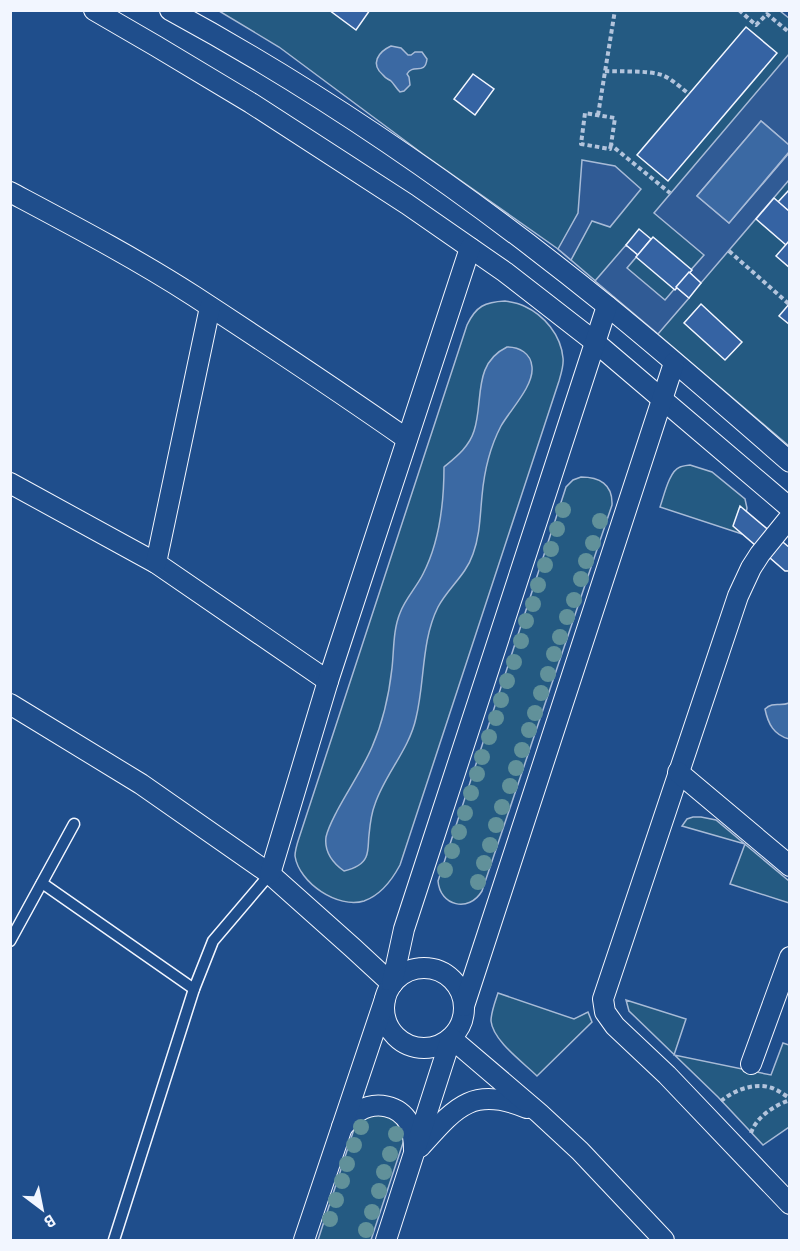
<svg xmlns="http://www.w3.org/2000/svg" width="800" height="1251" font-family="'PT Sans',sans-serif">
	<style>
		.green { fill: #245a82; stroke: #a8bbd7; stroke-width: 1.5 }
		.parking { fill: #305b95; stroke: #a8bbd7; stroke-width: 1.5 }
		.water { fill: #3b69a3; stroke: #a8bbd7; stroke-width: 1.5 }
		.building { fill: #3563a3; stroke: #f2f6ff; stroke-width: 1.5 }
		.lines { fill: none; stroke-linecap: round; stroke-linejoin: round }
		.lane-casing { stroke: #f2f6ff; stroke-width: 13 }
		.street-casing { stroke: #f2f6ff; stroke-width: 22 }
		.path { stroke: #b3c4dc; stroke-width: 4; stroke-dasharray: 4.5 3; stroke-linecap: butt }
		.lane { stroke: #1f4e8c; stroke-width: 10 }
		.street { stroke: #1f4e8c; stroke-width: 20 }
		.tree { fill: #61919a }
	</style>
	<rect width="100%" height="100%" fill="#1f4e8c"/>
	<!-- green -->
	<g class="green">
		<polygon points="219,11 780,11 790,19 789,446 558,249 423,154 279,47"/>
		<path d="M505,301C511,302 518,303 524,306C544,315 561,335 563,358C564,365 561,374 559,381L400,865C392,880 381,895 364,901C338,909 299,883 295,856C295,851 297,844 299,838L467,325C476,306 485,302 505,301Z"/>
		<path d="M690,465L712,472L745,499L747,508L742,534L660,507C664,496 669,471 680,467C682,466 689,465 690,465Z"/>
		<path d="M581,477C599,477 613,484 612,505L482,891C469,913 440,906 438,881L566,487L573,480Z"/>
		<polygon points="693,817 701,817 716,820 789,881 789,903 730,884 745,844 682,826 687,819"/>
		<path d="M498,993L574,1019L588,1012L592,1022L537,1076C524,1063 493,1041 491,1021C491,1012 495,1002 498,993Z"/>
		<polygon points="626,1000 686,1019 674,1055 771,1075 783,1043 789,1045 789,1127 763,1145 718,1097 629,1011"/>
		<polygon points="367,1114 391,1116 403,1129 404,1140 371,1240 318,1240 354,1129 360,1121"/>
	</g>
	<!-- parking -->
	<g class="parking">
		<polygon points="789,54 789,145 761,121 697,196 729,223 789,153 789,180 701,283 689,272 704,255 654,213"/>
		<polygon points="582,160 615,166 641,189 610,227 592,221 571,260 558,249 578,213"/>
		<polygon points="626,245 638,255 627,268 665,300 676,287 689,298 658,334 595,281"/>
	</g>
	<!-- water -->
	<g class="water">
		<path d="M391,46L401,48L408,55H411L415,52H422L427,59C425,76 413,63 407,74L409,77L410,85L404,91L400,92C396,88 394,84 391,81C388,79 385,78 383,75C370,64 378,52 391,46Z"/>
		<polygon points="761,121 789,145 789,152 729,223 697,196"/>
		<path d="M507,347C519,347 531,353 532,367C534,386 510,410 501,426C490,447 484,473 482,496C480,516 480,535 473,554C466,575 448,588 438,607C421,641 425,682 416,718C409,750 385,774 375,804C371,814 370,824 369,835C368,843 369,850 366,857C362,866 353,869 344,871C333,863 324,852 326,837C328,828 333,819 337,811C348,790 362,770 372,747C383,722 389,695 392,668C394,650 393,630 400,613C405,599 416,588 423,574C440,541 444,504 444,467C456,457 469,447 474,431C484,401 472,364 507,347Z"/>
		<path d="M789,703V739C774,735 768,724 765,709C773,701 780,707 789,703Z"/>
	</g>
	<!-- building -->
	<g class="building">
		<polygon points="329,10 370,10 356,30"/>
		<polygon points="746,27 777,53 668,181 637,155"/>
		<polygon points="473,74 494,89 475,115 454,99"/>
		<polygon points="790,189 790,212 778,202"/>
		<polygon points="774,198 790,212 790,240 786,245 756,219"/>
		<polygon points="639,229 651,239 638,255 626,245"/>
		<polygon points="653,237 692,270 675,290 636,257"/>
		<polygon points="790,240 790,268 776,256"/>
		<polygon points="689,272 701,283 689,298 676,287"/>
		<polygon points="790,303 790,325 779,316"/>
		<polygon points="701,304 742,342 725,360 684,323"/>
		<polygon points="740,506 790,548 790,571 785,571 733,526"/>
	</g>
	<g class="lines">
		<defs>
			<g id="lane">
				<polyline points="42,883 194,989"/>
				<polyline points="10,941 74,824"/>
				<polyline points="114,1240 194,989 213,941 270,874"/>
			</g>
			<g id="street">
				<polyline points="94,10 156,46 251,103 407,204 505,272 595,342 790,508"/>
				<path d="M170,10C325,94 470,195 606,305C669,356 729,409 790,462"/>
				<path d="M10,192C72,225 135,258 194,296C266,343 337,390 407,439"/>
				<polyline points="10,483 156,563 328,681"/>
				<polyline points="790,517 760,554 751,568 738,596 603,999 605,1012 615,1026 667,1075 790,1204"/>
				<polyline points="156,563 210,307"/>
				<polyline points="10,704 141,784 270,874 353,948 392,984"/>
				<polyline points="678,772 790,866"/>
				<polyline points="270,874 328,681 470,248"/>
				<circle cx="424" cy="1008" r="40"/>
				<polyline points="392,984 404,929 607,306"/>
				<polyline points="464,1006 674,363"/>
				<polyline points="751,1064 790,957"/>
				<path d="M342,1127C348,1121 352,1115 359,1111C376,1101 399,1105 409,1123C413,1131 414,1141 414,1150"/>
				<path d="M420,1147C455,1108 472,1085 527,1108"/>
				<polyline points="304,1240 385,999"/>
				<polyline points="386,1240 451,1038 539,1113 580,1151 664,1240"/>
			</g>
		</defs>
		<!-- lane casing -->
		<use href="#lane" class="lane-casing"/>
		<!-- street casing -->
		<use href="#street" class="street-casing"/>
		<!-- path -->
		<g class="path">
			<polyline points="739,10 756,25 767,14 790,33"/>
			<path d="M605,71C622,72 646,70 662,75C672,79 681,88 689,94"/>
			<polyline points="598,115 615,10"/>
			<polyline points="611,145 610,149 581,144 585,113 615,118 611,145 670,193"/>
			<polyline points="729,251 789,304"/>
			<path d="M721,1101C734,1090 755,1082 772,1088C778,1090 784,1095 790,1098"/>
			<path d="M751,1133C756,1117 775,1105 790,1100"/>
		</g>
		<!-- lane -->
		<use href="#lane" class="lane"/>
		<!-- street -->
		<use href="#street" class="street"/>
	</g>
	<!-- trees -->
	<g class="tree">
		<circle cx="563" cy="510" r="8"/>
		<circle cx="600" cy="521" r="8"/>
		<circle cx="557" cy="529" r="8"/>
		<circle cx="593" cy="543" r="8"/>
		<circle cx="551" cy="549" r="8"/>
		<circle cx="586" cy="561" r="8"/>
		<circle cx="545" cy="565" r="8"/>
		<circle cx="581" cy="579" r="8"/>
		<circle cx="538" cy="585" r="8"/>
		<circle cx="574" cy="600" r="8"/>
		<circle cx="533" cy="604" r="8"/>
		<circle cx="567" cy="617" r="8"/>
		<circle cx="526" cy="621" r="8"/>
		<circle cx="560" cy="637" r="8"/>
		<circle cx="521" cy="641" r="8"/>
		<circle cx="554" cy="654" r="8"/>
		<circle cx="514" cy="662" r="8"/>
		<circle cx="548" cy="674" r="8"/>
		<circle cx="507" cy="681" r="8"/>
		<circle cx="541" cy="693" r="8"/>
		<circle cx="501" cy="700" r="8"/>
		<circle cx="535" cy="713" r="8"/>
		<circle cx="496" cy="718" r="8"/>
		<circle cx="529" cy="730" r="8"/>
		<circle cx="489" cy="737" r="8"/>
		<circle cx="522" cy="750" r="8"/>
		<circle cx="482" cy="757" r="8"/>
		<circle cx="516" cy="768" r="8"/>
		<circle cx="477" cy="774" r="8"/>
		<circle cx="510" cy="786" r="8"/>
		<circle cx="471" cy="793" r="8"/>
		<circle cx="502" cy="807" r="8"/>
		<circle cx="465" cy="813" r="8"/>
		<circle cx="496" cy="825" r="8"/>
		<circle cx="459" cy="832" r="8"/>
		<circle cx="490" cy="845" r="8"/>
		<circle cx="452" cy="851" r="8"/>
		<circle cx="484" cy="863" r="8"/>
		<circle cx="445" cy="870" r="8"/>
		<circle cx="478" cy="882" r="8"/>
		<circle cx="361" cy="1127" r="8"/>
		<circle cx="396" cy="1134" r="8"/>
		<circle cx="354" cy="1145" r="8"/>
		<circle cx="390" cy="1154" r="8"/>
		<circle cx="347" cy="1164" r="8"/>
		<circle cx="384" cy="1172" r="8"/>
		<circle cx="342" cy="1181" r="8"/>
		<circle cx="379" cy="1191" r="8"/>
		<circle cx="336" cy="1200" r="8"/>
		<circle cx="372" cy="1212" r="8"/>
		<circle cx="330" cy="1219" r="8"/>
		<circle cx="366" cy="1230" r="8"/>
	</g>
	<!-- border -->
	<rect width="800" height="1251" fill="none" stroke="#f2f6ff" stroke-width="24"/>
	<!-- north arrow -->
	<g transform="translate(42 1209) rotate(148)" stroke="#1f4e8c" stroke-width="4.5" paint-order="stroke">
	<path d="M0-4.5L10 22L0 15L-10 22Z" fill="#f2f6ff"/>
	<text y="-9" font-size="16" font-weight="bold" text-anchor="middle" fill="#f2f6ff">B</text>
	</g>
</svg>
